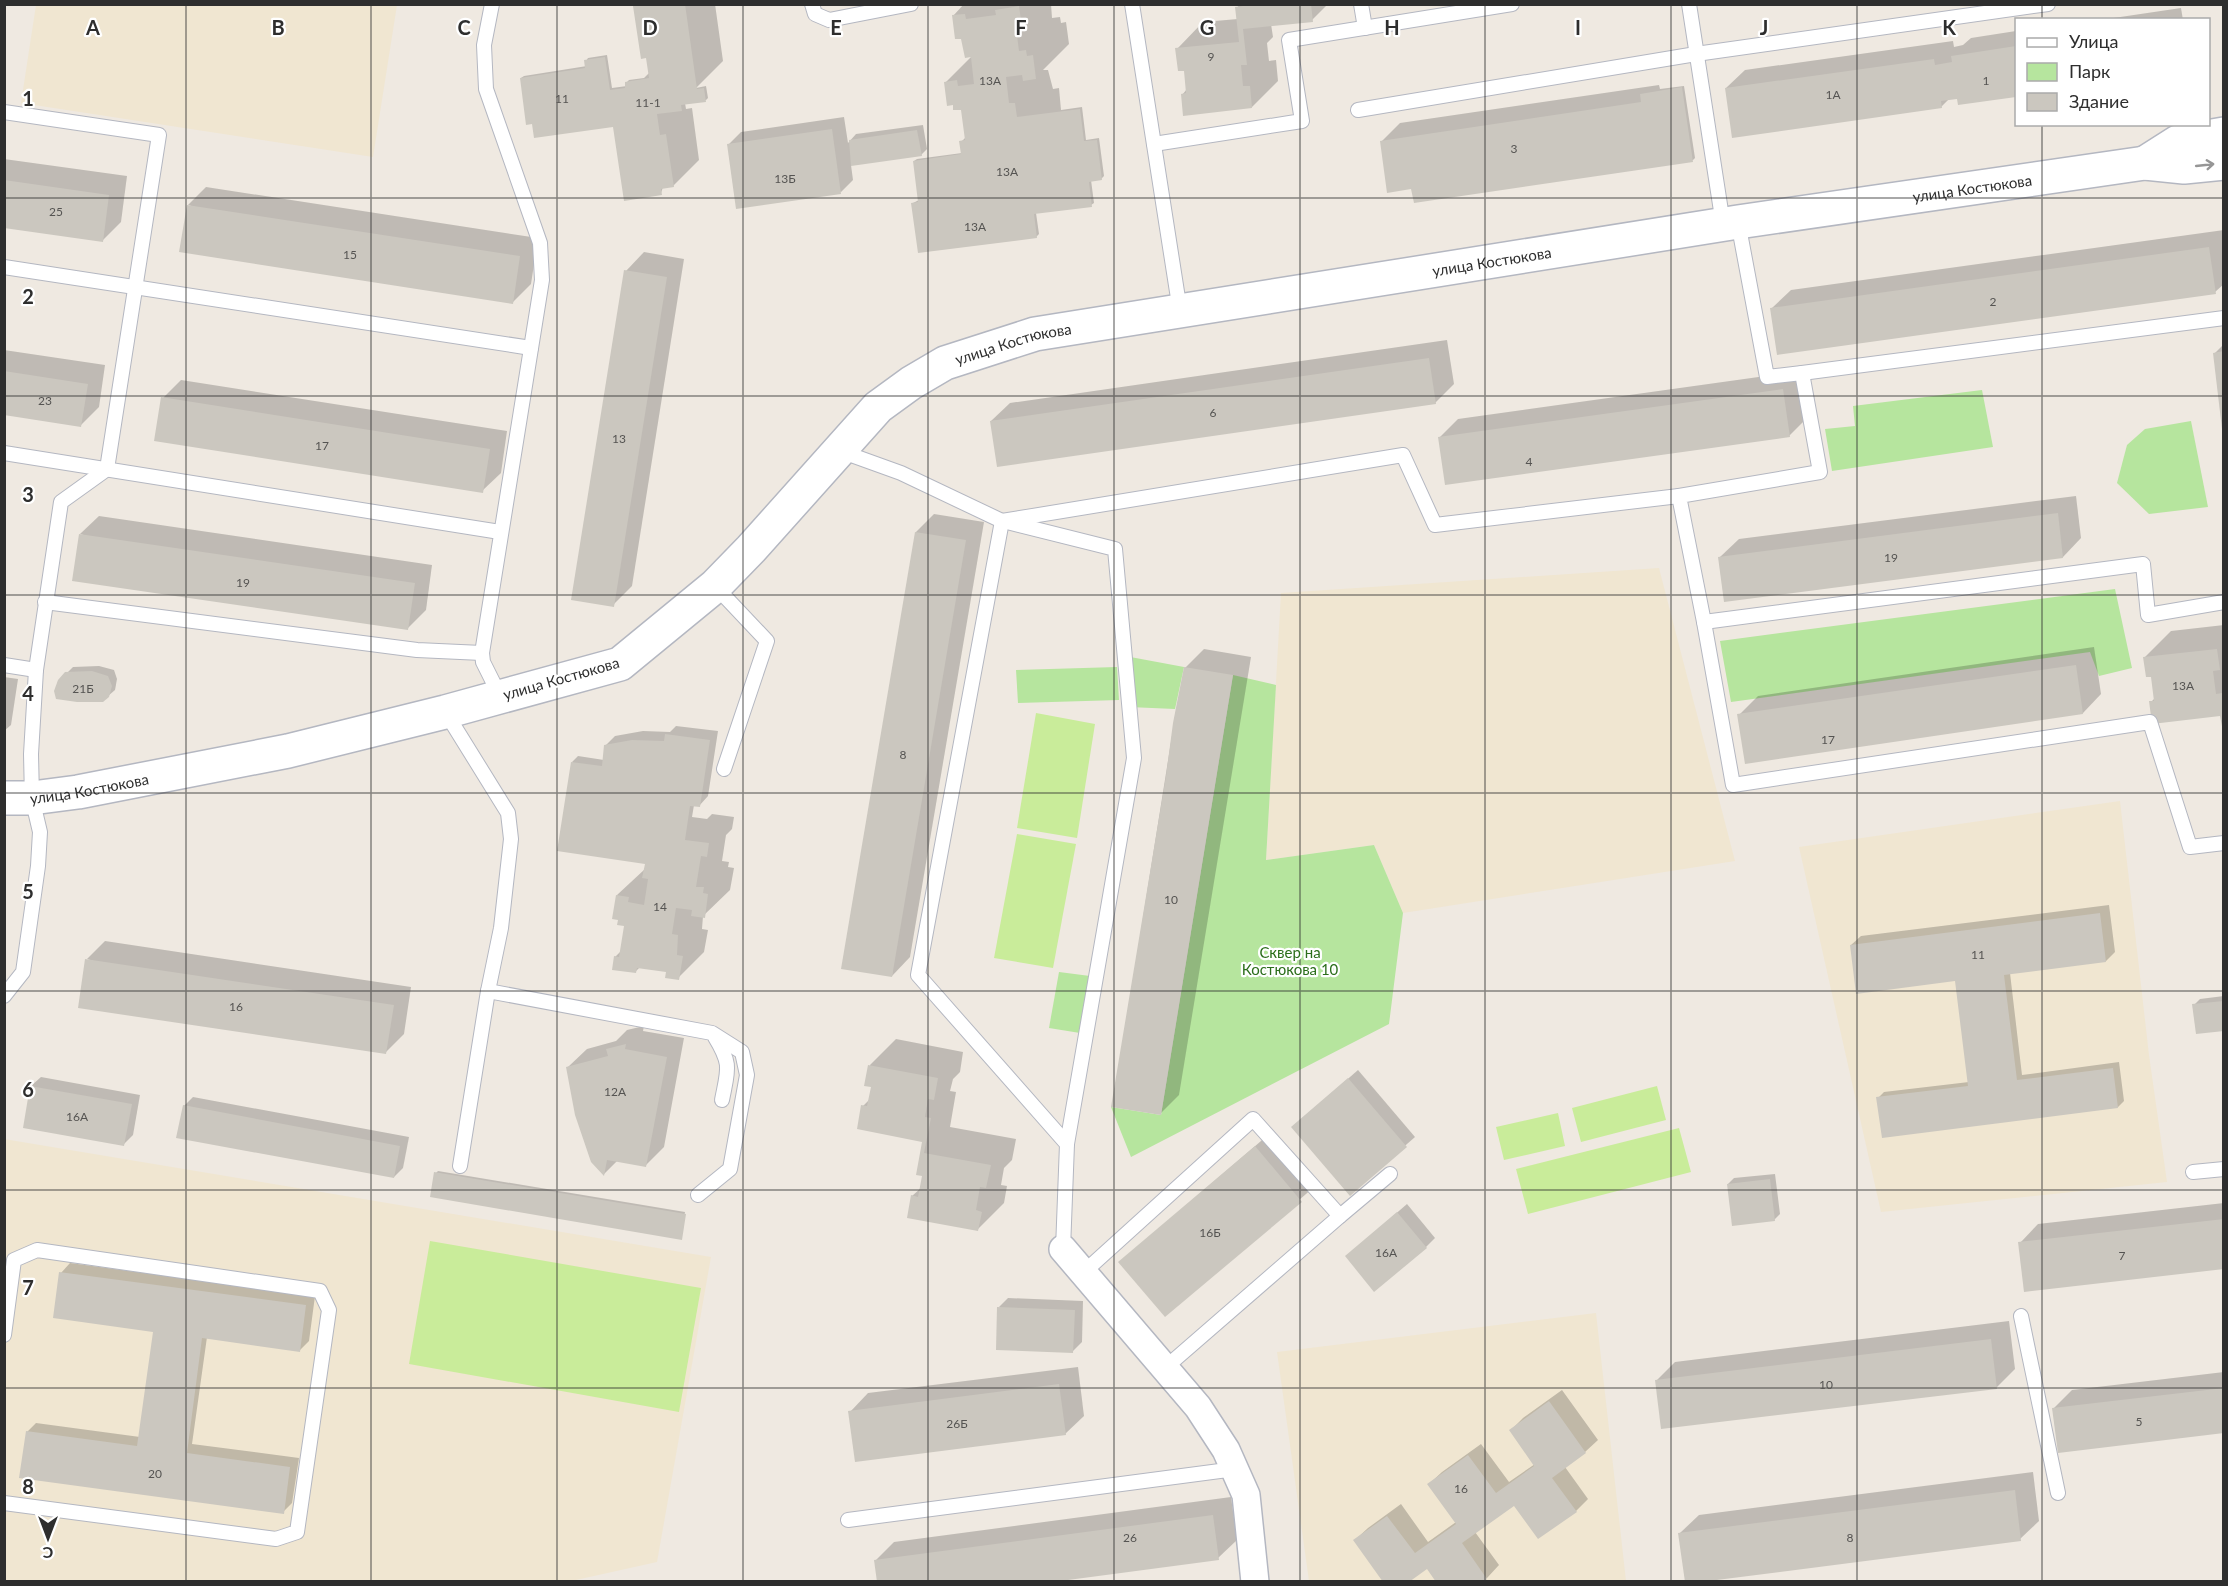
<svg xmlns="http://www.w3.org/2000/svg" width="2228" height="1586" font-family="Lato,sans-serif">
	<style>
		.education { fill: #f0e6d1 }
		.green { fill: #b6e59e }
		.pitch { fill: #c9ec9a }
		.shadow { fill: #0003 }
		.building { fill: #cbc7bf }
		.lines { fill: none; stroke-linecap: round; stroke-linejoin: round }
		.lane-casing { stroke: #b4b7c1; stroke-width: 16 }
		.street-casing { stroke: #b4b7c1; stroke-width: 30 }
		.secondary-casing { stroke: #b4b7c1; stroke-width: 36 }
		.lane { stroke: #fff; stroke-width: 14 }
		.street { stroke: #fff; stroke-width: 27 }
		.secondary { stroke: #fff; stroke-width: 33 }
		.oneway { stroke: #969696 }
		.grid { fill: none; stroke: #2e2e2e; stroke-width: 1.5; stroke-opacity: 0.55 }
		.labels { text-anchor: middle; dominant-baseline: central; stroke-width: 4.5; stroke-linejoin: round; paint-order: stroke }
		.number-label { font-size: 12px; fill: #555452 }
		.street-label { font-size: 15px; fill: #2e2e2e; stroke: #fff }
		.park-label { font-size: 15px; fill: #2c6e1b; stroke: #fff }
		.grid-label { font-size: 20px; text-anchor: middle; font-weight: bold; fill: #2e2e2e; stroke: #fff; stroke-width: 4.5; stroke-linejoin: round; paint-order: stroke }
	</style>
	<rect width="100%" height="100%" fill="#efe9e1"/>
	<!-- education -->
	<g class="education">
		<polygon points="36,5 397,5 373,157 21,103"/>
		<polygon points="1659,568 1735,861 1403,913 1374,845 1266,860 1281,593"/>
		<polygon points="2120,801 2149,1055 2167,1182 1881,1212 1799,847"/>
		<polygon points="4,1139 711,1257 657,1562 567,1582 5,1581"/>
		<polygon points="1596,1313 1626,1581 1309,1581 1277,1352"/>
	</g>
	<!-- green -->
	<g class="green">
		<polygon points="1982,390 1993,447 1832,471 1825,429 1855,426 1853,406"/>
		<polygon points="2191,421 2208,507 2149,514 2117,483 2127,445 2145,429"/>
		<polygon points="2115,589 2132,668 2099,676 2090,652 1731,702 1720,641"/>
		<polygon points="1125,656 1184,667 1175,709 1129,707"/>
		<polygon points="1117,667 1119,700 1018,703 1016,670"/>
		<polygon points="1233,675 1276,685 1266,860 1374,845 1403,913 1389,1024 1131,1157 1111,1107 1161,1115"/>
		<polygon points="1059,972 1090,976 1080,1033 1049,1028"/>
	</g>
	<!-- pitch -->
	<g class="pitch">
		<polygon points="1036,713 1095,724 1077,838 1017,828"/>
		<polygon points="1017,834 1076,844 1053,968 994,958"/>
		<polygon points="1657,1086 1666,1120 1581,1142 1572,1108"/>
		<polygon points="1558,1113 1565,1146 1504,1160 1496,1127"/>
		<polygon points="1679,1128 1691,1172 1528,1214 1516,1169"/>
		<polygon points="430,1241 701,1288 679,1412 409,1364"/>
	</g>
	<!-- shadow -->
	<g class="shadow">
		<polygon points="637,4 715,4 723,61 696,88 706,86 708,98 706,100 685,103 686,109 692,108 699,160 673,186 663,187 661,193 614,125 521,78 524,76 587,66 586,61 588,58 607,55 612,88 627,86 626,83 629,80 644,78 650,72 635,6"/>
		<polygon points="964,4 1051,4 1052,18 1060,17 1061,23 1066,22 1069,44 1043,70 1048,70 1053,89 1059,88 1061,110 1082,107 1086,140 1099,138 1104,176 1101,179 1091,180 1094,203 1091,205 1036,213 1039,234 1036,237 913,203 919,200 914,161 917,159 962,153 961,142 966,137 962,108 946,82 972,56 953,16"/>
		<polygon points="1240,4 1328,4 1312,20 1271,24 1273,37 1267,43 1269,61 1276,60 1278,81 1252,107 1182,95 1187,89 1185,69 1177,49 1203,22 1238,19 1237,8"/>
		<polygon points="2181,8 2183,20 2100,20"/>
		<polygon points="2016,31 2016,95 1960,103 1959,97 1950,98 1941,107 1726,88 1745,70 1953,41 1954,47 1963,45 1971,38"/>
		<polygon points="1659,85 1660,89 1684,86 1695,158 1693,160 1413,188 1381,142 1400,123"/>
		<polygon points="844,117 848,143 856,134 923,125 927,149 921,155 851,165 853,180 841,192 729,144 741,132"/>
		<polygon points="4,159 127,176 121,222 102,241 4,227"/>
		<polygon points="206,187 538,238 531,284 512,303 188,205"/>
		<polygon points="2224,230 2224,284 2215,292 1772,308 1791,290"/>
		<polygon points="644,252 684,259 632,586 613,605 626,271"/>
		<polygon points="1447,340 1454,384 1435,403 991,421 1010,403"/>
		<polygon points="2224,344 2224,429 2215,353"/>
		<polygon points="4,350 105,365 99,407 80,426 4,414"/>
		<polygon points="1801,371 1808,417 1789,436 1440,437 1458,419"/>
		<polygon points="181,380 507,431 501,473 482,491 163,398"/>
		<polygon points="2076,496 2081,538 2063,557 1720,557 1739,539"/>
		<polygon points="934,514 984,522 910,957 892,976 916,532"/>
		<polygon points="99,516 432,565 426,610 407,629 80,534"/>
		<polygon points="2224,625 2224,736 2221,714 2151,702 2155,698 2152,675 2145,657 2171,631"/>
		<polygon points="2094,647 2101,694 2083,713 1739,715 1758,696"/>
		<polygon points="1204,649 1251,657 1179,1095 1160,1114 1113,1106 1174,723 1185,668"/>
		<polygon points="99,666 114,670 117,679 115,690 108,696 59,681 73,667"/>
		<polygon points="4,677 18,679 11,725 4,731"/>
		<polygon points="676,726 718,731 708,796 699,806 694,805 692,817 707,819 712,814 734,817 732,829 726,835 722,861 729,862 728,867 734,868 730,890 703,916 702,929 708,930 704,952 678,978 668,971 640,967 635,972 615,957 622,950 626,925 617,895 645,869 645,859 572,762 578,756 604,760 606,745 615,736 643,731 670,732"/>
		<polygon points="2109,905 2115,952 2106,961 2010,973 2022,1075 2119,1062 2124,1101 2118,1107 1878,1098 1884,1092 1969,1082 1956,980 1851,945 1861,936"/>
		<polygon points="105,941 411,987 404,1034 386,1052 87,959"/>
		<polygon points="2224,996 2224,1030 2194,1005 2200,999"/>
		<polygon points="644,1026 643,1031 684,1038 664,1147 646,1165 618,1160 604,1174 568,1067 587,1049 616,1041 627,1030"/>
		<polygon points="896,1039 963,1052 960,1072 953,1079 950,1091 956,1092 950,1127 1016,1139 1012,1160 1004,1168 1001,1185 1007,1186 1004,1203 978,1229 912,1196 921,1188 923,1175 924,1140 863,1106 870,1099 873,1086 870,1065"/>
		<polygon points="1358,1070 1415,1137 1350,1194 1293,1127"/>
		<polygon points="41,1077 140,1095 133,1135 124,1144 31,1086"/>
		<polygon points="193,1097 409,1137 403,1168 394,1177 184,1106"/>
		<polygon points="1268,1135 1313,1188 1165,1315 1120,1262"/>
		<polygon points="438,1171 685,1212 680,1237 436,1173"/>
		<polygon points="1775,1174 1780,1214 1774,1220 1728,1184 1734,1178"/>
		<polygon points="2224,1203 2224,1267 2020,1243 2038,1224"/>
		<polygon points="1407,1204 1435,1238 1426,1247 1347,1256"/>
		<polygon points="70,1263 315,1296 309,1341 300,1350 207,1337 192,1444 299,1458 292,1503 283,1512 27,1432 36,1423 140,1437 156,1331 61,1273"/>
		<polygon points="1008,1298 1083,1301 1082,1342 1073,1351 999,1307"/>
		<polygon points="2009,1321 2015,1369 1997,1387 1657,1380 1675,1362"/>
		<polygon points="1078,1367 1084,1416 1065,1434 850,1412 868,1393"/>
		<polygon points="2224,1372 2224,1432 2054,1408 2072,1390"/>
		<polygon points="1562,1390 1598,1440 1585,1452 1565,1467 1588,1499 1576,1511 1515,1504 1475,1532 1499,1565 1487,1578 1481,1582 1427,1567 1355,1540 1368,1528 1401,1504 1428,1542 1456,1522 1429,1484 1442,1472 1481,1444 1509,1482 1535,1464 1511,1430 1523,1418"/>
		<polygon points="2033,1472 2039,1521 2020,1539 1680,1533 1699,1515"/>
		<polygon points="1231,1497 1237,1540 1218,1558 876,1560 894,1542"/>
	</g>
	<!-- building -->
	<g class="building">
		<polygon points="642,4 685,4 697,89 704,88 706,102 681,105 682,111 657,114 660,135 666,134 674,187 661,189 662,195 624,201 613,127 534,138 532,124 526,125 520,78 585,68 584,60 605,57 610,90 625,88 625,82 649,78 646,58 641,59 633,6"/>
		<polygon points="1242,4 1311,4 1313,22 1243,29 1247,65 1241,65 1243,86 1250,86 1252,108 1183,116 1181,94 1186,93 1184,71 1178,71 1175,48 1239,42 1235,7 1243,6"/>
		<polygon points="1019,6 1021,20 1015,20 1019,51 1026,50 1027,56 1033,55 1036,79 1023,81 1022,75 1006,77 1009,103 1015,103 1017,117 1080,109 1084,141 1097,140 1102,180 1089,182 1092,207 1034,214 1037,238 918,253 911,203 918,202 913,161 961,154 959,141 965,140 961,110 953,110 953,105 947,106 944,82 957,80 958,86 974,84 971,57 965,58 961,39 955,39 952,15 965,14 966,19 996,15 995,10"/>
		<polygon points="2016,46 2016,97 1958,105 1957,99 1941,101 1942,108 1732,138 1725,88 1934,59 1935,65 1952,62 1951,56"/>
		<polygon points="1682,87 1693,162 1414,203 1411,189 1387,193 1380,141 1641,102 1640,94"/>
		<polygon points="832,129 841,194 736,209 727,144"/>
		<polygon points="917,130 922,156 851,166 849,140"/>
		<polygon points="4,180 109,195 103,242 4,228"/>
		<polygon points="187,205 520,256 513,304 179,252"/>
		<polygon points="2209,247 2216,294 1777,355 1770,308"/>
		<polygon points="624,270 667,277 614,607 571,600"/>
		<polygon points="2224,351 2224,429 2222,429 2213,353"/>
		<polygon points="1429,358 1436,404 997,467 990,421"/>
		<polygon points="4,371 88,384 81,427 4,415"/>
		<polygon points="1783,389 1790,437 1445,485 1438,437"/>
		<polygon points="161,397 490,449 483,493 154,441"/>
		<polygon points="2058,513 2063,558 1724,602 1718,557"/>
		<polygon points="915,532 966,540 892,977 841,969"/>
		<polygon points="79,534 415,583 408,630 72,581"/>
		<polygon points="2217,649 2220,670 2213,671 2216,694 2222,693 2224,737 2220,716 2152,724 2149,701 2154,701 2151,677 2146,677 2143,657"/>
		<polygon points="2076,665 2083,714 1745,764 1737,714"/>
		<polygon points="1184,667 1233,675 1161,1115 1111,1107 1166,776 1173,723"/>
		<polygon points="92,671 108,676 112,686 109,697 103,702 77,702 56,699 54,691 58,680 65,672"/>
		<polygon points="665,734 710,740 700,807 690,806 685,840 709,843 707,857 701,856 696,887 704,887 703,893 708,894 705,918 691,916 692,910 676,908 672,934 678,935 677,955 683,956 679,980 665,978 666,972 637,968 636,973 612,970 614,956 619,957 624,926 617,925 618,920 612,919 616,895 629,897 628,902 644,905 648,879 642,878 645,864 557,851 571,762 602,766 604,745 632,740 664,741"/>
		<polygon points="2100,913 2106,962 2004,975 2017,1080 2113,1068 2118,1108 1882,1138 1876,1097 1968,1086 1955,981 1856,994 1850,945"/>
		<polygon points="85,959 394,1005 386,1054 78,1008"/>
		<polygon points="2224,1001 2224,1031 2196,1034 2192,1004"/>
		<polygon points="626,1044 625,1049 667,1057 646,1167 607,1160 604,1176 591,1162 575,1115 566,1067 608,1056 606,1049"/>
		<polygon points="868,1065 938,1078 934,1100 928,1099 925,1117 931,1118 924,1153 991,1165 986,1188 980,1187 976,1210 982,1212 978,1231 907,1218 911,1195 918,1197 922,1176 916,1175 922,1142 857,1129 861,1105 867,1106 871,1087 864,1086"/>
		<polygon points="1348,1078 1407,1147 1350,1196 1291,1127"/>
		<polygon points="30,1086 132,1104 124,1146 23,1128"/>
		<polygon points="183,1105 400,1146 394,1178 176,1138"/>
		<polygon points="1255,1146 1302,1202 1165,1317 1118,1262"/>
		<polygon points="434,1172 686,1214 682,1240 430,1197"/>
		<polygon points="1770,1179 1775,1221 1732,1226 1727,1184"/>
		<polygon points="1397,1212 1427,1248 1374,1292 1345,1256"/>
		<polygon points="2224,1219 2224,1269 2024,1292 2018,1242"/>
		<polygon points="59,1272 306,1305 300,1352 202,1338 187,1453 290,1467 284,1514 19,1478 26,1431 137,1446 153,1332 53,1318"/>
		<polygon points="997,1307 1075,1310 1073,1353 996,1350"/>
		<polygon points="1991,1339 1997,1389 1661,1429 1655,1380"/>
		<polygon points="1059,1384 1066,1435 855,1462 848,1411"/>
		<polygon points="2224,1388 2224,1433 2058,1453 2052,1408"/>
		<polygon points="1549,1401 1586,1453 1552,1478 1577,1512 1538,1539 1514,1506 1462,1543 1487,1579 1484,1582 1436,1582 1427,1569 1409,1582 1383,1582 1353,1540 1387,1516 1415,1553 1456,1524 1427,1484 1468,1455 1496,1493 1534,1466 1509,1430"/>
		<polygon points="2015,1490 2021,1541 1701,1582 1685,1582 1678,1533"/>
		<polygon points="1213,1515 1219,1560 1053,1582 877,1582 874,1560"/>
	</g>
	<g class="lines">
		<defs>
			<g id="lane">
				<polyline points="492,4 484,45 486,89 540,243 542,280 482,653 483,662 500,696"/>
				<polyline points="812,4 815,14 829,20 911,4"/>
				<polyline points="1132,4 1180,311"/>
				<polyline points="1361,4 1365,28"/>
				<polyline points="1689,4 1723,224"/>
				<polyline points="1358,110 1696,54 2048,4"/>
				<polyline points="4,112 159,135 107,469 61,502 36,670 31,754 32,798 40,832 38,866 23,972 4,996"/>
				<polyline points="1154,144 1302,121 1289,40 1512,4"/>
				<polyline points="1738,222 1767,377 1802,373 1820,472 1679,496 1704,622 1733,785 2150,722 2190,847 2224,843"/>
				<polyline points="4,267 531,348"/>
				<polyline points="1802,373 2224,318"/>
				<polyline points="840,451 901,473 1002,521 918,975 1067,1144 1063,1249"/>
				<polyline points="4,453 500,532"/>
				<polyline points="1002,521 1403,455 1435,525 1679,496"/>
				<polyline points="1007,522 1115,549 1134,758 1067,1144"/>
				<polyline points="715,586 767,641 724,769"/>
				<polyline points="45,602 417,650 482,653"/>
				<polyline points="1704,622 2143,564 2148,615 2224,602"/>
				<polyline points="4,665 36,670"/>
				<polyline points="446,713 508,813 511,839 501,928 488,991 460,1166"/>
				<polyline points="488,991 712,1033 742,1052 747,1075 730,1169 698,1195"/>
				<path d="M715,1037C732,1065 728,1069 722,1100"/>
				<polyline points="2193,1172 2224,1169"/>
				<polyline points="1083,1273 1253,1119 1340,1216 1390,1174"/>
				<polyline points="2021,1316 2058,1493"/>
				<polyline points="4,1335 14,1260 37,1250 320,1291 329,1310 297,1532 276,1539 4,1503"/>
				<polyline points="1165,1368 1340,1216"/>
				<polyline points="848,1520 1235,1469"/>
			</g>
			<polyline id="street" points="1063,1249 1198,1407 1226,1450 1246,1495 1255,1582"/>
			<g id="secondary">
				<polyline points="2145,163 2178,142 2224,134"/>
				<path id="s1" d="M4,798H32L78,792L288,751L445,712L620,664L715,586L751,549L878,407L911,383L945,363L1035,334L1738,222L2145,163L2184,167L2224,163"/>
			</g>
		</defs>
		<!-- lane casing -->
		<use href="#lane" class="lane-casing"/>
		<!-- street casing -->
		<use href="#street" class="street-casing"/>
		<!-- secondary casing -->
		<use href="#secondary" class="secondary-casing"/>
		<!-- lane -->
		<use href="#lane" class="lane"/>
		<!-- street -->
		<use href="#street" class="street"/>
		<!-- secondary -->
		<use href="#secondary" class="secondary"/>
	</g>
	<!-- one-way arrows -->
	<defs><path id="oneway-shaft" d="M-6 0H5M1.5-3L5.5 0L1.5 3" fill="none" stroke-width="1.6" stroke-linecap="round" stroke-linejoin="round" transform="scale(1.5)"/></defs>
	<use class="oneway" href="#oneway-shaft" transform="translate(2205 165) rotate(-6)"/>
	<!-- grid -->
	<path class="grid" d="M186,4V1582M371,4V1582M557,4V1582M743,4V1582M928,4V1582M1114,4V1582M1300,4V1582M1485,4V1582M1671,4V1582M1857,4V1582M2042,4V20M2042,124V1582M4,198H2224M4,396H2224M4,595H2224M4,793H2224M4,991H2224M4,1190H2224M4,1388H2224"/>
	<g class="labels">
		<!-- number labels -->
		<g class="number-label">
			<text x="1211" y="56">9</text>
			<text x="990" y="80">13А</text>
			<text x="1986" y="80">1</text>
			<text x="1833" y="94">1А</text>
			<text x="562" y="98">11</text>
			<text x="648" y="102">11-1</text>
			<text x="1514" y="148">3</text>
			<text x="1007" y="171">13А</text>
			<text x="785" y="178">13Б</text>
			<text x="56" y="211">25</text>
			<text x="975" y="226">13А</text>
			<text x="350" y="254">15</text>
			<text x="1993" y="301">2</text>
			<text x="45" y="400">23</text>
			<text x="1213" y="412">6</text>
			<text x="619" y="438">13</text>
			<text x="322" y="445">17</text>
			<text x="1529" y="461">4</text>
			<text x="1891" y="557">19</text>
			<text x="243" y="582">19</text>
			<text x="2183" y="685">13А</text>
			<text x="83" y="688">21Б</text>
			<text x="1828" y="739">17</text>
			<text x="903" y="754">8</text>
			<text x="1171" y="899">10</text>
			<text x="660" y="906">14</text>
			<text x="1978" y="954">11</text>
			<text x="236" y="1006">16</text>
			<text x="615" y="1091">12А</text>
			<text x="77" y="1116">16А</text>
			<text x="1210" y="1232">16Б</text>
			<text x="1386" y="1252">16А</text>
			<text x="2122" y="1255">7</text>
			<text x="1826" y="1384">10</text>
			<text x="2139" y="1421">5</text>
			<text x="957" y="1423">26Б</text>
			<text x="155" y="1473">20</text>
			<text x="1461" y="1488">16</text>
			<text x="1130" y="1537">26</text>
			<text x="1850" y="1537">8</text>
		</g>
		<!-- street labels -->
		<g class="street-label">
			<text stroke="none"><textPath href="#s1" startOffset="2120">улица Костюкова</textPath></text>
			<text stroke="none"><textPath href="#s1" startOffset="1634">улица Костюкова</textPath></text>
			<text stroke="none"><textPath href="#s1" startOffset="1148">улица Костюкова</textPath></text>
			<text transform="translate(561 678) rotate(-16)">улица Костюкова</text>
			<text stroke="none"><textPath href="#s1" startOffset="86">улица Костюкова</textPath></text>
		</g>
		<!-- park labels -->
		<g class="park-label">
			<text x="1290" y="952">Сквер на<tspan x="1290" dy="17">Костюкова 10</tspan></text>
		</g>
	</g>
	<g class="grid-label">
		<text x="93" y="35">A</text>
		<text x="278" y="35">B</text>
		<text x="464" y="35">C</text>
		<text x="650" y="35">D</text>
		<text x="836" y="35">E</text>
		<text x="1021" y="35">F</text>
		<text x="1207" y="35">G</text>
		<text x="1392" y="35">H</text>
		<text x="1578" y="35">I</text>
		<text x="1764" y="35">J</text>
		<text x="1949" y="35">K</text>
		<text x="28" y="106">1</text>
		<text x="28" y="304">2</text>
		<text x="28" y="502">3</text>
		<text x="28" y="701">4</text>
		<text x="28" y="899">5</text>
		<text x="28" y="1097">6</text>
		<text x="28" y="1295">7</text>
		<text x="28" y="1494">8</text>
	</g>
	<!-- border -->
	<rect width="2228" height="1586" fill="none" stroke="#2e2e2e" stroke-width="12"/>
	<!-- legend -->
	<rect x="2015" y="18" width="195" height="108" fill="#ffffff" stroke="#ababab" stroke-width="1.5"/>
	<rect x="2027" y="38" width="30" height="9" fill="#ffffff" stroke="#ababab" stroke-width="1.5"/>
	<text x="2069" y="48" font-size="18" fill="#2e2e2e">Улица</text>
	<rect x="2027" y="63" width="30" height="18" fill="#b6e59e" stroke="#ababab" stroke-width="1.5"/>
	<text x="2069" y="78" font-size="18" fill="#2e2e2e">Парк</text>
	<rect x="2027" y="93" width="30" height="18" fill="#cbc7bf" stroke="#ababab" stroke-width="1.5"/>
	<text x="2069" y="108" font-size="18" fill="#2e2e2e">Здание</text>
	<!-- north arrow -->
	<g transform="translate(48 1538) rotate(180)" stroke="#ffffff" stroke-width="4.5" paint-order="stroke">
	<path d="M0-4.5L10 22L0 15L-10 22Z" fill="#2e2e2e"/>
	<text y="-9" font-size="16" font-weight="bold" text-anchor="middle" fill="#2e2e2e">С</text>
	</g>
</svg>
